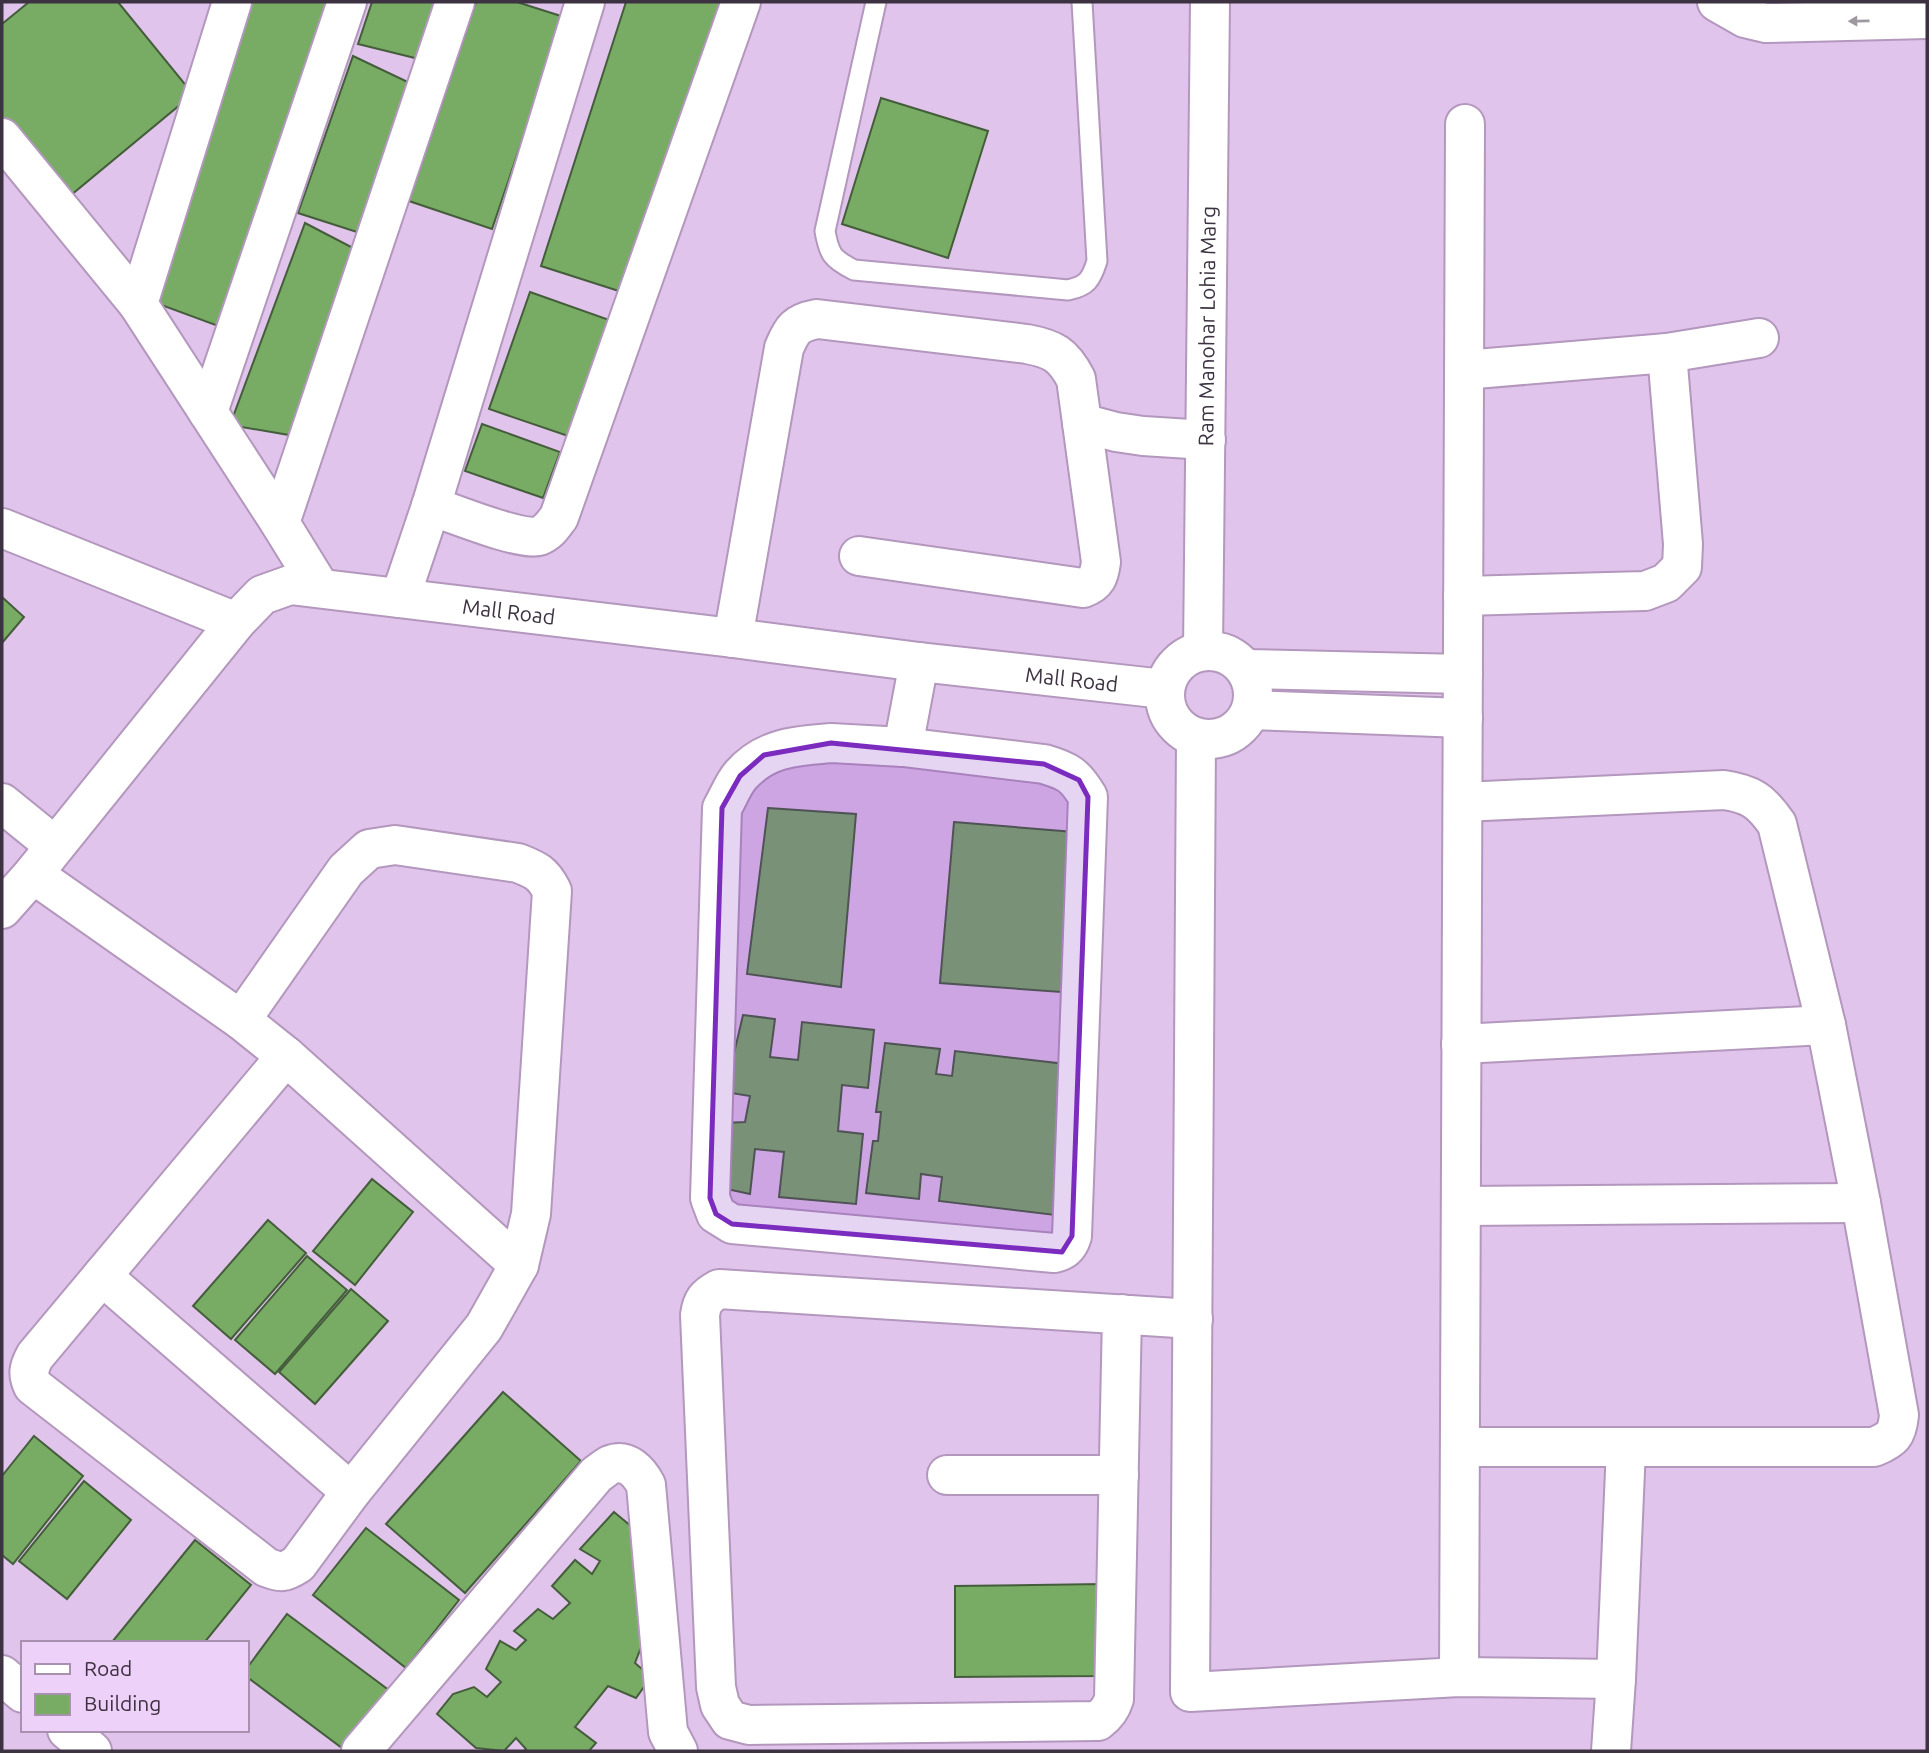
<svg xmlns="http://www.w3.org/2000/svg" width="1929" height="1753" font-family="Ubuntu,sans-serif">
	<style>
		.building { fill: #78ab64; stroke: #445d3b; stroke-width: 2 }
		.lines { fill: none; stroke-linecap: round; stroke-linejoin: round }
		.service-casing { stroke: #b397bd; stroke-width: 23 }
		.minor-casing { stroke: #b397bd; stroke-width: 42 }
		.secondary-casing { stroke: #b397bd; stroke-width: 42 }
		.service { stroke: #fff; stroke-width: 19 }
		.minor { stroke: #fff; stroke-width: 38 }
		.secondary { stroke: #fff; stroke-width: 38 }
		.oneway { fill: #9e98a0 }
		.marked { fill: #7b2cbf; fill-opacity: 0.2; stroke: #7b2cbf; stroke-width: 5; stroke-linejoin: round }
		.labels { text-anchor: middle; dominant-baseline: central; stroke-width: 7; stroke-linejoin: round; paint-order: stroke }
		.street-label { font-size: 21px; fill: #3d3241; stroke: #eed1f8 }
	</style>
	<rect width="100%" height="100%" fill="#e1c4eb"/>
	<!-- building -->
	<g class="building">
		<polygon points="29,2 118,2 193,94 65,200 2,124 2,24"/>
		<polygon points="246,2 332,2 221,327 153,302"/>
		<polygon points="372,2 437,2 419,59 358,44"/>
		<polygon points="476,2 517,2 564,17 492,229 409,201"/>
		<polygon points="626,2 722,2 628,294 541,266"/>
		<polygon points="353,56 412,84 360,233 298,213"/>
		<polygon points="881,98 988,131 948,258 842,224"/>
		<polygon points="305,223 357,250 295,436 230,425"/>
		<polygon points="530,292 615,322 574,438 489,409"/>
		<polygon points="482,424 560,452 543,498 465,471"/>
		<polygon points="2,597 24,617 2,643"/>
		<polygon points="768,808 856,814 841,987 747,974"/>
		<polygon points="954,822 1074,832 1061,992 940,983"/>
		<polygon points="743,1015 775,1019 770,1057 798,1060 802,1022 874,1030 868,1088 842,1085 838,1131 863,1134 856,1204 779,1197 784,1152 755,1149 750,1194 722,1188 723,1123 745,1122 750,1096 725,1092"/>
		<polygon points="885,1043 940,1049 936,1074 952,1076 955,1051 1074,1065 1055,1215 939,1201 942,1177 921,1174 919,1199 866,1193 873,1141 878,1141 881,1112 876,1112"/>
		<polygon points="372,1179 413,1212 355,1285 313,1251"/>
		<polygon points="268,1220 306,1253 231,1339 193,1306"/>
		<polygon points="307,1256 347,1290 275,1374 235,1340"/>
		<polygon points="351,1289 388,1321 315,1404 279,1372"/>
		<polygon points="503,1392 581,1461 465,1593 386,1524"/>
		<polygon points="34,1436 83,1476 13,1564 2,1555 2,1476"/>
		<polygon points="84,1481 131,1520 67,1599 19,1561"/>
		<polygon points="614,1512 649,1541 654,1614 635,1663 651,1677 636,1698 608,1686 575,1727 596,1743 589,1751 524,1751 526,1749 516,1738 504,1751 476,1748 437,1714 453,1694 474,1687 487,1697 501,1682 486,1669 500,1641 516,1650 526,1640 514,1631 538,1609 553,1619 570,1603 552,1586 575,1560 592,1574 600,1561 580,1549"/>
		<polygon points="366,1528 459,1600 406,1668 313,1595"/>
		<polygon points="195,1540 251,1585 204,1643 112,1642"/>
		<polygon points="1103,1584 1103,1676 955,1677 955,1586"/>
		<polygon points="287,1614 390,1691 346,1751 247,1677 247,1668"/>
	</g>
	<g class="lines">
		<defs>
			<path id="service" d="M876,2L825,231C829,254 832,259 854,270L1068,290C1087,286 1091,280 1097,261L1082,2"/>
			<g id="minor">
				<polyline points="1717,2 1745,18 1766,23 1927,19"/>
				<polyline points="2,138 138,304 280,523 320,588"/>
				<polyline points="138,304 232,2"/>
				<polyline points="1464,370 1667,353 1759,338"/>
				<polyline points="208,412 347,2"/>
				<polyline points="1082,423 1116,432 1143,436 1206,440"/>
				<path d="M431,506C452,513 523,542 539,536C549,532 553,525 559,517L741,2"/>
				<polyline points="280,523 455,2"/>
				<polyline points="2,528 236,622"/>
				<polyline points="1463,596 1645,591 1666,583 1682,567 1683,544 1667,353"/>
				<polyline points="400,598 431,506 585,2"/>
				<path d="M733,638L784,348C792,329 796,323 817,319L1027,344C1053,349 1063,354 1076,379L1101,562C1099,576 1097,583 1083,588L859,556"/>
				<path id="s1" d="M1203,650L1210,2"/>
				<circle cx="1209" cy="695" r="44"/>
				<polyline points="1245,669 1463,674"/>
				<polyline points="1251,710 1463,718"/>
				<polyline points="1196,738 1190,1692 1459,1677 1616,1679"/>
				<path d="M831,743L903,747L1044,764C1068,771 1075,775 1088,797L1072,1236C1069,1246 1065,1251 1054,1253L732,1224L716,1214L710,1198L722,808C728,798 733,784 741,775C766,747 796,746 831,743Z"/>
				<polyline points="903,747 919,662"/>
				<polyline points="2,803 55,846"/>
				<polyline points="33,874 241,1020 286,1056 519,1265"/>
				<path id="s2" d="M2,909L33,874L236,622L262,595L290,585L733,638L919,662L1164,689"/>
				<path d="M241,1020L346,870L369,849L395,845L518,863C536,870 543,873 552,891L531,1214L519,1265L484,1327L351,1492L298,1564C284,1573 281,1573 266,1567L33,1386C27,1374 29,1367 35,1356L286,1056"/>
				<polyline points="1461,1044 1826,1025"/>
				<polyline points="1461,1206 1861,1203"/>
				<polyline points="102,1276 351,1492"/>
				<path d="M1122,1314L1114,1699C1111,1709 1106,1715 1098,1721L749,1725L730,1720L720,1705L716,1687L700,1315C702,1301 706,1296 719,1289L1193,1319"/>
				<path d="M1460,1447H1874C1893,1439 1897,1435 1899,1415L1861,1203L1826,1025L1777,824C1761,801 1751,794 1724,790L1463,802"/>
				<polyline points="947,1475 1119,1475"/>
				<polyline points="1459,1677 1465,124"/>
				<path d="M361,1751L596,1475C600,1472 606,1467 610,1465C627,1458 639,1472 646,1485L668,1732L678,1751"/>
				<polyline points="1611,1751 1616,1679 1626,1448"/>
			</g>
			<g id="secondary">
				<polyline points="2,1675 23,1693"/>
				<polyline points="67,1730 92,1751"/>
			</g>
		</defs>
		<!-- service casing -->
		<use href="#service" class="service-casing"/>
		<!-- minor casing -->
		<use href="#minor" class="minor-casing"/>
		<!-- secondary casing -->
		<use href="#secondary" class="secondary-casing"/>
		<!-- service -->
		<use href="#service" class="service"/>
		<!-- minor -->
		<use href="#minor" class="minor"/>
		<!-- secondary -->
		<use href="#secondary" class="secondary"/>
	</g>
	<!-- one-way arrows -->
	<defs><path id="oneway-solid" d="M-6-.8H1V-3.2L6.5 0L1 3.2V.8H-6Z" transform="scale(1.75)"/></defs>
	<use class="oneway" href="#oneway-solid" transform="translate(1859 21) rotate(179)"/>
	<!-- marked area -->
	<path class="marked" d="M831,743L1044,764L1079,780L1088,797L1072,1236L1062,1252L732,1224L716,1214L710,1198L722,808L740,776L764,755Z"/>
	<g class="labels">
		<!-- street labels -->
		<g class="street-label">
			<text stroke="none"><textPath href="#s1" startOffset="324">Ram Manohar Lohia Marg</textPath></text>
			<text stroke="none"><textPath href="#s2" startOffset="658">Mall Road</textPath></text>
			<text stroke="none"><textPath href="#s2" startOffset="1225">Mall Road</textPath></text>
		</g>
	</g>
	<!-- border -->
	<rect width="1929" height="1753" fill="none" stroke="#3d3241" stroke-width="7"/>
	<!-- legend -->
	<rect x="21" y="1641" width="228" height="91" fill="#eed1f8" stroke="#a791af" stroke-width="2"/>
	<rect x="35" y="1664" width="35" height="10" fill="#ffffff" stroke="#a791af" stroke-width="2"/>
	<text x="84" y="1676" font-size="21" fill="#3d3241">Road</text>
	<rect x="35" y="1694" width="35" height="21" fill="#78ab64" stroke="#a791af" stroke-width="2"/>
	<text x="84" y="1711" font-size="21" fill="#3d3241">Building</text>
</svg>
